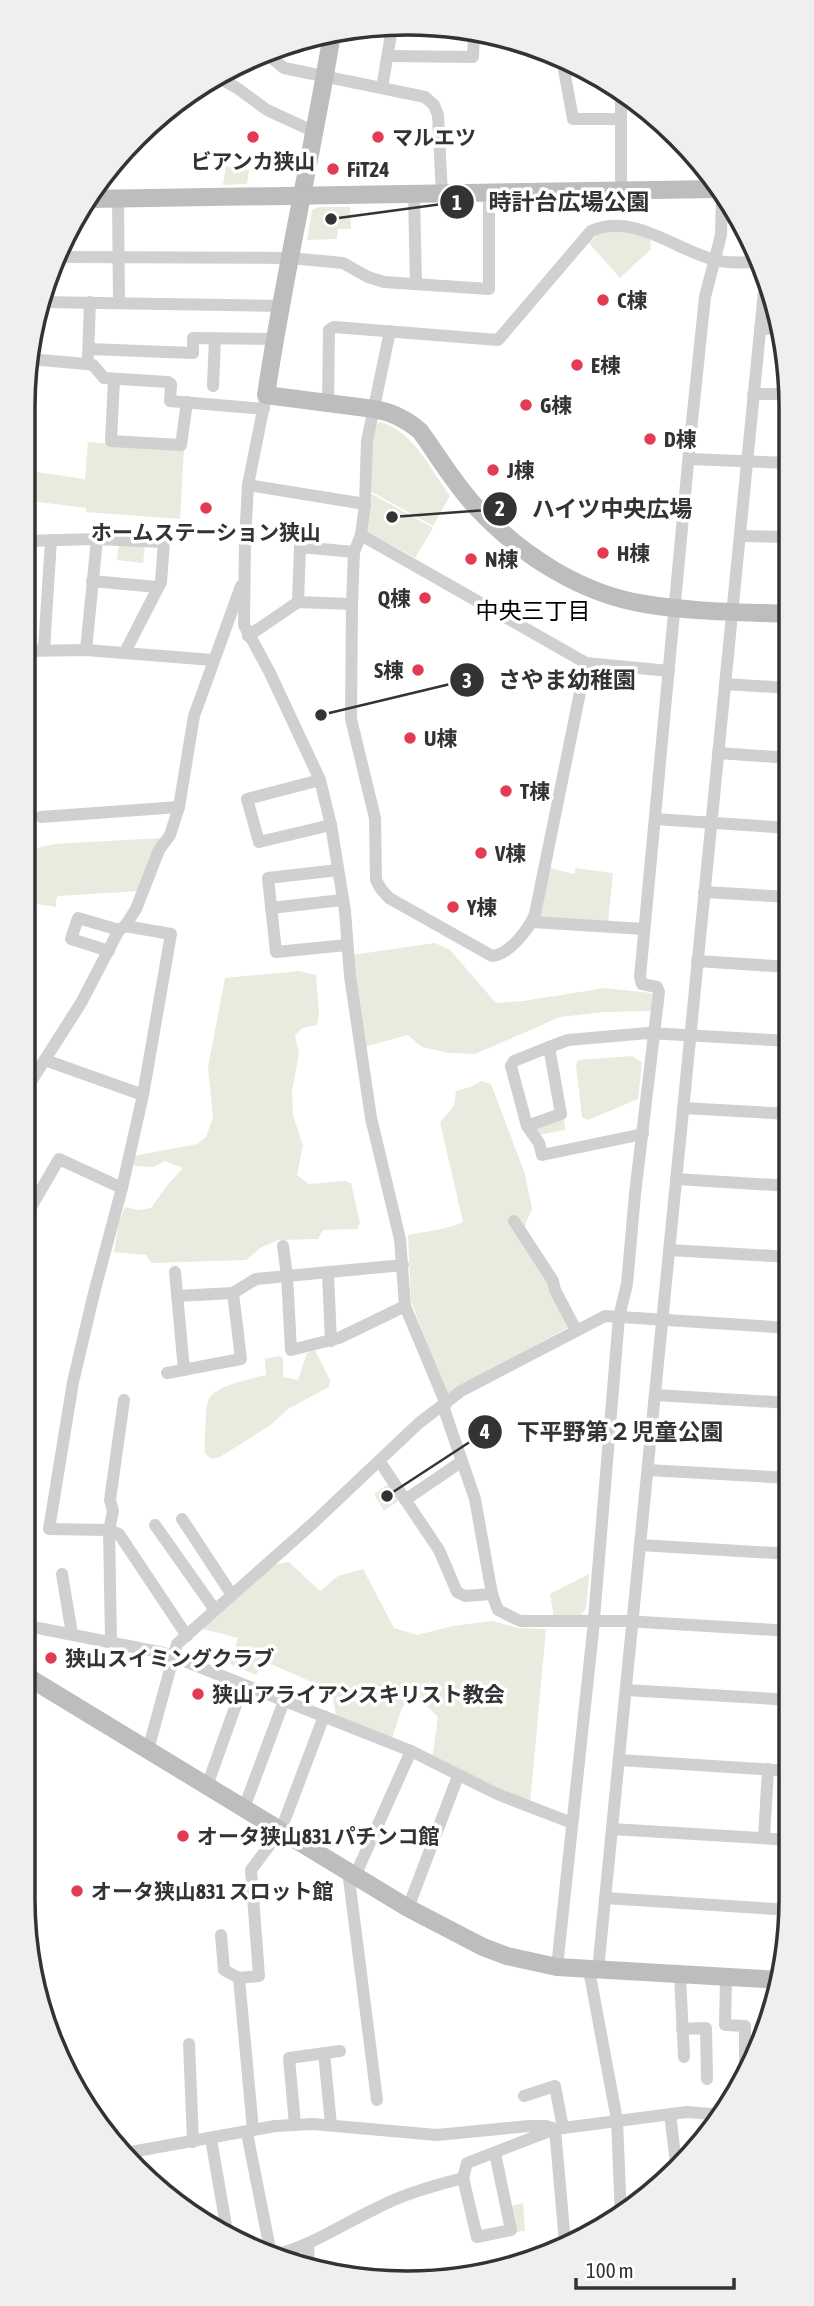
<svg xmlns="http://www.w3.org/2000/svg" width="814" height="2306" font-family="'Asap Condensed','Noto Sans JP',sans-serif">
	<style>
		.green { fill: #e7ecdf }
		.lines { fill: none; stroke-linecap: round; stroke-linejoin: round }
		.street { stroke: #d0d0d0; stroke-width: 12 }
		.secondary { stroke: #bdbdbd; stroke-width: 18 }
		.poi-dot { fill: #e43b54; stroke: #fff; stroke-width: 2.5 }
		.labels { text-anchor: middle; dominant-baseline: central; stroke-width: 7; stroke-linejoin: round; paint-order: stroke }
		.poi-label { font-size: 21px; font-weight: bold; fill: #333; stroke: #fff; text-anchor: start }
		.neighbourhood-label { font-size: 23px; fill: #000; stroke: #fff }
		.rim { fill: none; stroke: #333; stroke-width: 3.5 }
		.leader { fill: none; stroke: #333; stroke-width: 2.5 }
		.callout-dot { fill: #333; stroke: #fff; stroke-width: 2.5 }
		.mark-label { font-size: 21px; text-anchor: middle; font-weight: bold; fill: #fff }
		.callout-label { font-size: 23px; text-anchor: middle; font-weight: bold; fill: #333; stroke: #fff; stroke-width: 7; stroke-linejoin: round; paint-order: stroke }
	</style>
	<rect width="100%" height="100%" fill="#fff"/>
	<!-- green -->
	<g class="green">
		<polygon points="226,166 249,170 247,184 223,185"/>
		<polygon points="319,207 350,207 351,229 338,229 337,239 307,240 312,210"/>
		<polygon points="625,231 650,238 651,249 620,278 589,243 600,232"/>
		<path d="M381,422C414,432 430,469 450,496L433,526L372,492V442L375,424Z"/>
		<polygon points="88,442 184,450 180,519 86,512 86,508 23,500 23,470 85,479"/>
		<path d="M372,494L433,528L415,558L368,532C366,521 372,506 372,494Z"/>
		<polygon points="119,544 145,546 143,563 117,560"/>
		<polygon points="163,838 140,891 58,896 56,900 56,907 36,904 29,850 54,844"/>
		<polygon points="550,868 574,874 576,868 613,873 608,922 543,918 539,916"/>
		<polygon points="435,943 450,950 496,1003 523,1001 605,988 651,993 654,997 651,1011 605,1012 560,1017 475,1054 449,1053 422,1047 408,1035 364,1047 352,955"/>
		<polygon points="299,971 316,975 319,1012 317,1025 302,1028 295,1036 299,1053 292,1091 293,1115 303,1146 297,1175 309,1184 345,1181 351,1183 360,1223 357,1229 323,1230 318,1239 278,1240 262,1247 246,1260 151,1263 146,1255 114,1252 119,1222 125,1207 138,1210 151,1208 168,1184 183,1168 165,1161 154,1167 134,1166 134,1156 197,1144 206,1137 213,1118 208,1067 225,978"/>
		<polygon points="632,1056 642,1062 638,1099 588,1120 582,1117 576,1065 578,1060"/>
		<path d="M481,1081L491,1084L525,1174L532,1209L526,1222L522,1242L549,1283L569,1327L446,1394L411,1301L408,1235C426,1231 447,1230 463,1222L440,1122L454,1106L456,1091L470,1087Z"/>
		<polygon points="564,1116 565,1130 538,1135 533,1127"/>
		<path d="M315,1350L330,1380L329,1387L288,1409L272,1424L220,1457L212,1459L205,1454C204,1446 205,1440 205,1432C206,1423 205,1407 209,1399C216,1385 251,1379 266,1375L265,1359L278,1356L283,1358V1377L298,1380L307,1353Z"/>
		<polygon points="390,1483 401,1499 384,1511 374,1494"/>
		<polygon points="289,1562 320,1591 338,1576 363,1569 394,1628 417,1635 453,1626 492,1621 518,1628 546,1629 530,1804 432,1759 438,1717 424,1703 409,1698 402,1708 392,1738 336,1717 332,1691 264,1661 256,1675 230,1664 238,1638 199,1628 269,1565"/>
		<polygon points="589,1574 586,1608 581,1615 554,1618 550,1594"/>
		<polygon points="523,2203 525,2231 516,2232 510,2206"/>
	</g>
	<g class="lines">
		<!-- street -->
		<g class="street">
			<polyline points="271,55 273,59 284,68 425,97 434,105 438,115 442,195"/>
			<polyline points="388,56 473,57 474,34"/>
			<polyline points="562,59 573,119 621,119"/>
			<polyline points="214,75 237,88 267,110 315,132"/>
			<polyline points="382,88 392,28"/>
			<polyline points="621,92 621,191"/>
			<polyline points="99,179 100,199"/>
			<polyline points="414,195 416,284"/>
			<polyline points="118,199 119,303"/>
			<polyline points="61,257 290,258 343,263 368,277 384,282 489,289 489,193"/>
			<polyline points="39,302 280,306"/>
			<polyline points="760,329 779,328"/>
			<path d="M390,331L367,441L365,504L361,535L354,552L352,604L351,719L375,818L376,880L381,889L389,898L492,956C509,955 529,929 535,914L586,663"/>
			<polyline points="89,349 193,353 193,338 275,339"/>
			<polyline points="88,356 90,302"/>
			<polyline points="29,359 87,364 93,365 104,378 168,382 171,384 170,401 264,409"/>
			<polyline points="114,379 111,441 181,445 187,402"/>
			<polyline points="213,386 215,338"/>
			<polyline points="753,394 788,394"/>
			<polyline points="266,395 248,485 245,541 244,625 270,673 320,780 331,825 345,911 350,976 371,1118 400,1239 405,1306 446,1404"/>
			<path d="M328,403L329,330L334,327L498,340L591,231C634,212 675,250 715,260C729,264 745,262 759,262"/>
			<polyline points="689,459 788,463"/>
			<polyline points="248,485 365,504"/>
			<polyline points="361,535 586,663 669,671"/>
			<polyline points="740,536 788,537"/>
			<polyline points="23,541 97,539 164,542 161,582 125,652"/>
			<polyline points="92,581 157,587"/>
			<polyline points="298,602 300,547 354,552"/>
			<polyline points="248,636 298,602 352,604"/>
			<polyline points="44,649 51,540"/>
			<polyline points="86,650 97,539"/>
			<polyline points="23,651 86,650 213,660"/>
			<polyline points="725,684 789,688"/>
			<polyline points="718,753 789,758"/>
			<polyline points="320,780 247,799 259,842 331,825"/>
			<polyline points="41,817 179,807"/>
			<polyline points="655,819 789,828"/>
			<polyline points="338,870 268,878 276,952 347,945"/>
			<polyline points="704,892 789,897"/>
			<polyline points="271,908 342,900"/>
			<polyline points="532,922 644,929"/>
			<polyline points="125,926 171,934 143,1095 122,1188 94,1293 73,1382 49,1529 109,1530 119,1534 187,1636"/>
			<polyline points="109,951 71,939 78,918 119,930"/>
			<polyline points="697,961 789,967"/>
			<polyline points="549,1047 568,1040 648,1033 789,1041"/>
			<polygon points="549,1047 561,1114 527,1126 511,1066 514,1061"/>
			<polyline points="45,1060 143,1095"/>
			<polyline points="23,1094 81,1003 119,930 125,926 136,909 159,850 170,835 179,807 194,716 241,586"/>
			<polyline points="683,1108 790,1114"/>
			<polyline points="527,1126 539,1143 542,1155 643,1134"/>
			<polyline points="676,1179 790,1186"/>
			<polyline points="23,1202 31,1207 59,1159 122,1188"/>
			<polyline points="514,1221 553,1281 555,1290 576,1330"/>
			<polyline points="283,1246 287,1276 403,1265"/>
			<polyline points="669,1250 790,1257"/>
			<polyline points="175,1272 184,1370"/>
			<polyline points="328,1274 331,1341"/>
			<polyline points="177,1296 233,1293"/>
			<polyline points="167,1373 241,1359 233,1293 256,1279 287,1276 291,1350 339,1338 405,1306"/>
			<polyline points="655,1395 790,1403"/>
			<polyline points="443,1406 475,1499 492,1594 498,1610 520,1621 625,1621 791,1631"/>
			<polyline points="380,1462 439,1550 457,1592 465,1596 492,1594"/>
			<polyline points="648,1470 790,1478"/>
			<polyline points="405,1500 461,1462"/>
			<polyline points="182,1519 232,1595"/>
			<polyline points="155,1525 215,1610"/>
			<polyline points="640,1545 791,1554"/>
			<polyline points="62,1574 72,1634"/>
			<polyline points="23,1625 164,1653 411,1751 497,1794 572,1823"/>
			<polyline points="784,1631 789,1554"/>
			<polyline points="111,1641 109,1530 113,1511 110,1500 124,1400"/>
			<polyline points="626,1690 791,1700"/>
			<polyline points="148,1750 177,1644 311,1525 419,1423 461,1391 605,1316 790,1328"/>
			<polyline points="619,1760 791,1771"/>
			<polyline points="207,1786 243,1685"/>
			<polyline points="244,1808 284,1701"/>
			<polyline points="612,1829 791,1840"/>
			<polyline points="764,1838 768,1769"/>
			<polyline points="348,1871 377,2100"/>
			<polyline points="355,1876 411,1751"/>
			<polyline points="605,1898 790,1910"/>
			<polyline points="408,1908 458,1776"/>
			<polyline points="221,1935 224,1970 239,1978 259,1976 251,1870 281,1830 324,1716"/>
			<polyline points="557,1967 593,1631 619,1317 627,1284 635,1194 659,992 657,987 642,984 640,977 691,431 705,297 721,235 722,193"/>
			<polyline points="589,1970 617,2120 621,2218"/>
			<polyline points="598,1970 765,281"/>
			<polyline points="680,1975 684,2057"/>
			<polyline points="726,1977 725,2025 745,2026 745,2070"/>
			<polyline points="239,1978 253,2130"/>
			<polyline points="682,2029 706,2028 707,2079"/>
			<polyline points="189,2044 193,2142"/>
			<polyline points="324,2053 331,2125"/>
			<polyline points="68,2064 69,2073"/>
			<polyline points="524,2096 555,2086 563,2128"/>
			<polyline points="670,2114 676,2163"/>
			<polyline points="295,2125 289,2058 340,2051"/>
			<polyline points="555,2129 565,2243"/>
			<polyline points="247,2133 271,2254"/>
			<polyline points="211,2139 228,2237"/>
			<polyline points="120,2154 275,2126 313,2124 437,2135 529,2126 546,2126 555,2129"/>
			<polyline points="463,2178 477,2237 511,2230 495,2153"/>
			<polyline points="308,2244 309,2265"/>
			<path d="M275,2255C311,2246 341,2225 375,2209C403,2194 433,2186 463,2178L467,2163L555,2129L687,2112L724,2115"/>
		</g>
		<!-- secondary -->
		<g class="secondary">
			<path d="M332,34C312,155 284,274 266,395L374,409C392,412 406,419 420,431C439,457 455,485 477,508C521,555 581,594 645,604C692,612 741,612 788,614"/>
			<polyline points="89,199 719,189"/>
			<polyline points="23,1674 408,1908 483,1947 507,1956 557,1967 781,1980"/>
		</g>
	</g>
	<!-- markers -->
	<g class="poi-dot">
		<circle cx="253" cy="137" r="7"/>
		<circle cx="378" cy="137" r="7"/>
		<circle cx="333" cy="169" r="7"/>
		<circle cx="603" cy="300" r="7"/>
		<circle cx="577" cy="365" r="7"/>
		<circle cx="526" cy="405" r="7"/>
		<circle cx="650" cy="439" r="7"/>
		<circle cx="493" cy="470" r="7"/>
		<circle cx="206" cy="508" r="7"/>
		<circle cx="603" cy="553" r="7"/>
		<circle cx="471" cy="559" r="7"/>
		<circle cx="425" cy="598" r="7"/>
		<circle cx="418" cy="670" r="7"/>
		<circle cx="410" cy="738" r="7"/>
		<circle cx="506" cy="791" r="7"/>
		<circle cx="481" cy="853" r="7"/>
		<circle cx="453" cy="907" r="7"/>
		<circle cx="51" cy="1658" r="7"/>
		<circle cx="198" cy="1694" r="7"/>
		<circle cx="183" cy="1836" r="7"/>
		<circle cx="77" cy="1891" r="7"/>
	</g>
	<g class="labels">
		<!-- poi labels -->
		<g class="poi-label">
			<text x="392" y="137">マルエツ</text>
			<text x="253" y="161" text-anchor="middle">ビアンカ狭山</text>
			<text x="347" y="169">FiT24</text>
			<text x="617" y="300">C棟</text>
			<text x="591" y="365">E棟</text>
			<text x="540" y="405">G棟</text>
			<text x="664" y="439">D棟</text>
			<text x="507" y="470">J棟</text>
			<text x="206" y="532" text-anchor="middle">ホームステーション狭山</text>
			<text x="617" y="553">H棟</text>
			<text x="485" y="559">N棟</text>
			<text x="411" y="598" text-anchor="end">Q棟</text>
			<text x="404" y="670" text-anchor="end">S棟</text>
			<text x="424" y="738">U棟</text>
			<text x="520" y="791">T棟</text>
			<text x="495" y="853">V棟</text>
			<text x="467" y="907">Y棟</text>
			<text x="65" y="1658">狭山スイミングクラブ</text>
			<text x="212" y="1694">狭山アライアンスキリスト教会</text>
			<text x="197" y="1836">オータ狭山831 パチンコ館</text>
			<text x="91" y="1891">オータ狭山831 スロット館</text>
		</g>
		<!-- neighbourhood labels -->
		<g class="neighbourhood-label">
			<text x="533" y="611">中央三丁目</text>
		</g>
	</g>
	<!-- crop -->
	<path d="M0 0H814V2306H0ZM407 35H407A372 372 0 0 1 779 407V1899A372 372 0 0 1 407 2271H407A372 372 0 0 1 35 1899V407A372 372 0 0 1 407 35Z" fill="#efefef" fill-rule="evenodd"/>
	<path class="rim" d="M407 35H407A372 372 0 0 1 779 407V1899A372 372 0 0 1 407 2271H407A372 372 0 0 1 35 1899V407A372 372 0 0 1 407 35Z"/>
	<!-- callouts -->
	<path class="leader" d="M331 219L457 202M392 517L500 509M321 715L467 680M387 1496L485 1432"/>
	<g class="callout-dot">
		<circle cx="331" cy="219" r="7"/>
		<circle cx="392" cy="517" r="7"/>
		<circle cx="321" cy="715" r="7"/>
		<circle cx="387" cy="1496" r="7"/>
		<circle cx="457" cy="202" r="18"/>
		<circle cx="500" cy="509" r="18"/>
		<circle cx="467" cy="680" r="18"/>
		<circle cx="485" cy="1432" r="18"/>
	</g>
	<g class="mark-label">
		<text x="457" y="210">1</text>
		<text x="500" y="516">2</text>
		<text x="467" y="688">3</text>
		<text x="485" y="1439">4</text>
	</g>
	<g class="callout-label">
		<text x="569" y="210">時計台広場公園</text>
		<text x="612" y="517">ハイツ中央広場</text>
		<text x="567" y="688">さやま幼稚園</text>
		<text x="620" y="1440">下平野第２児童公園</text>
	</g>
	<!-- scale -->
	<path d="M576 2278v10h158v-10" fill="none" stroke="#333333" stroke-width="3.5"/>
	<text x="586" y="2278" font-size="21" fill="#333333" stroke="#ffffff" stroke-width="5" paint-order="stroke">100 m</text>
</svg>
